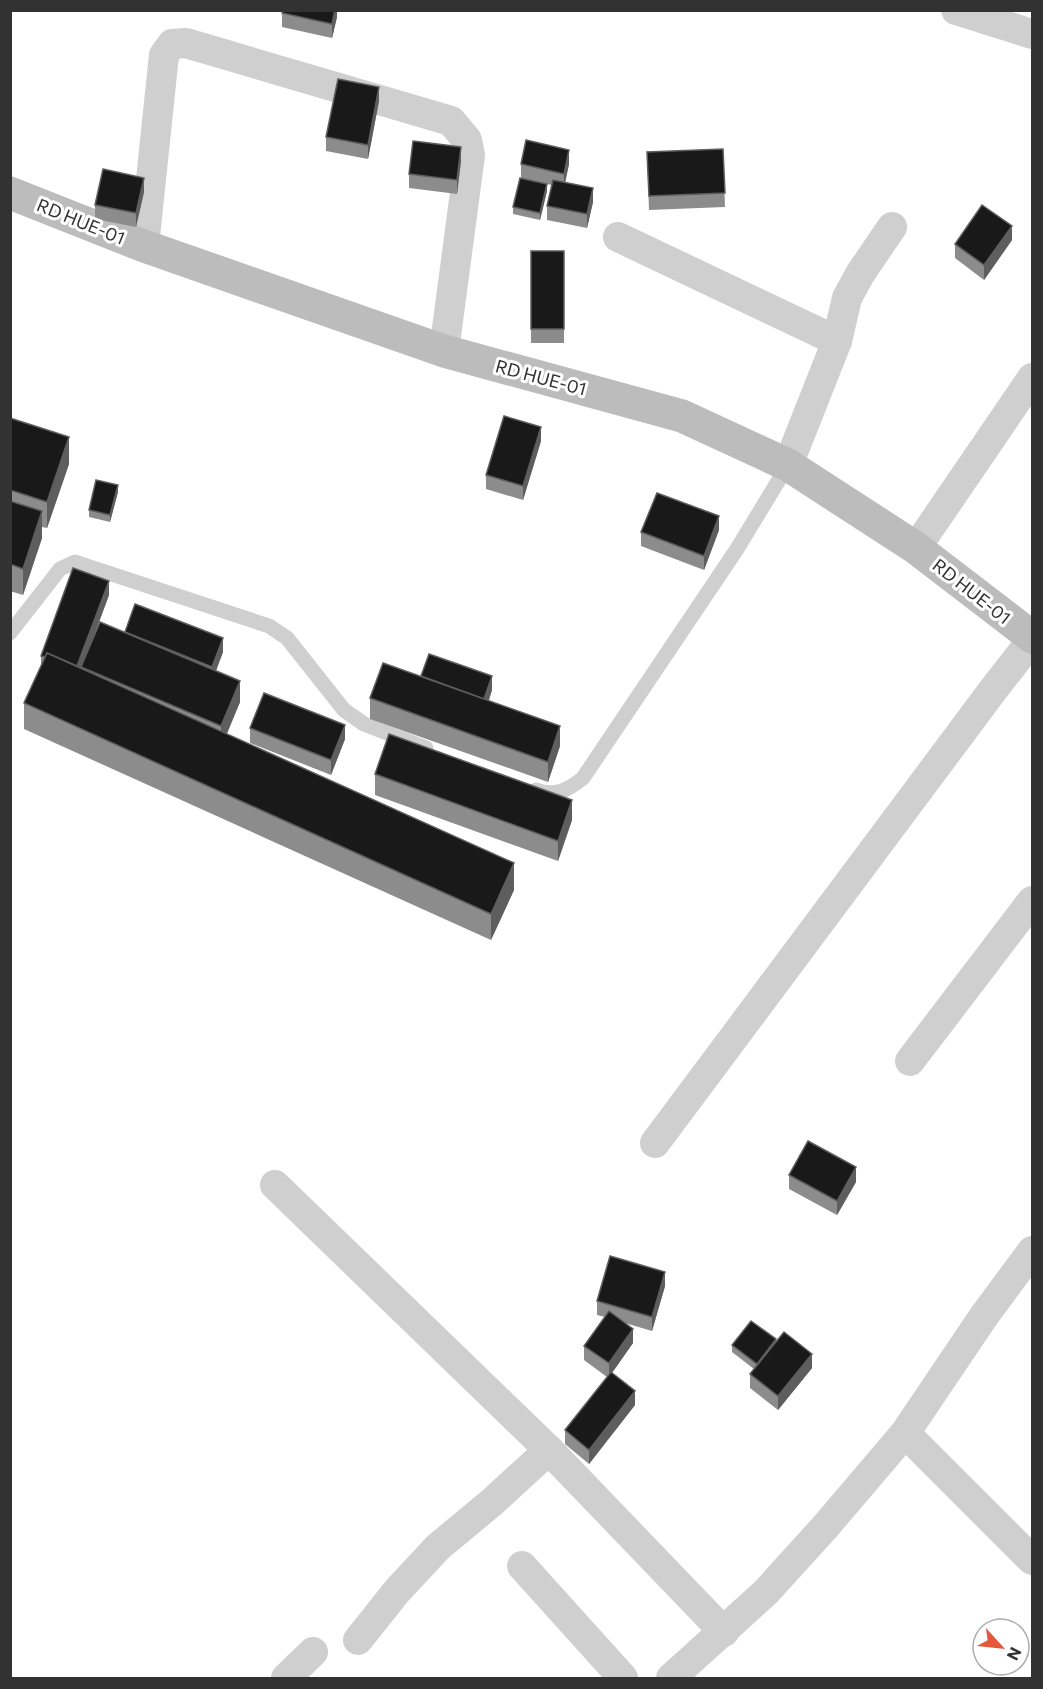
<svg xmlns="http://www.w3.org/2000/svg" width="1043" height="1689" font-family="Commissioner,sans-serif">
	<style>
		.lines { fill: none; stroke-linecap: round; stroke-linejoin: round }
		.lane { stroke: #cfcfcf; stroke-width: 15 }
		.street { stroke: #cfcfcf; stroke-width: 30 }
		.secondary { stroke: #bcbcbc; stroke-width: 33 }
		.wall { fill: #8c8c8c }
		.shaded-wall { fill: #5e5e5e }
		.building { fill: #191919; stroke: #5e5e5e; stroke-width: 1.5 }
		.labels { text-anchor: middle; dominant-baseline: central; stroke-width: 6; stroke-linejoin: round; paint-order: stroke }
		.street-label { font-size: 18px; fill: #323232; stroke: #fff }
	</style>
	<rect width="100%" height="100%" fill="#fff"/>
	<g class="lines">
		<!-- lane -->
		<g class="lane">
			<polyline points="10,633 60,569 75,562 269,626 287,638 344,710 364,724 426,748"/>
			<path d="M536,790C556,797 568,790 583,778L737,549L788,465"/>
		</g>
		<!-- street -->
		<g class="street">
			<polyline points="956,10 1032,34"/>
			<polyline points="618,237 837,341"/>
			<polyline points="144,246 164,55 172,44 186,43 451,121 467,140 470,155 444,351"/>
			<polyline points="788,465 837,341 847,298 860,274 892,227"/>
			<polyline points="916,548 1032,378"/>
			<polyline points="910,1061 1032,901"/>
			<polyline points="655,1143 993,690 1032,640"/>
			<polyline points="275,1185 549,1450 724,1632"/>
			<polyline points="905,1433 1032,1560"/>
			<polyline points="522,1566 623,1678"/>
			<polyline points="358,1640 397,1591 438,1547 491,1503 549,1450"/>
			<polyline points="286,1678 313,1652"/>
			<polyline points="671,1678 766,1592 825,1527 905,1433 984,1316 1032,1251"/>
		</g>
		<!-- secondary -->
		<polyline class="secondary" points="10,193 144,246 444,351 682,416 788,465 916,548 1032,637"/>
	</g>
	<!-- wall -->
	<g class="wall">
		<polygon points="337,10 337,17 332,38 282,27 282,13"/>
		<polygon points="379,101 368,159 326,151 326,137"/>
		<polygon points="723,149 725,207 649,210 647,152"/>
		<polygon points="461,161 457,194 409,188 409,174"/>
		<polygon points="521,164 569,164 565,182 593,202 587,228 547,220 547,206 552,185 547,184 547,191 540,220 513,214 513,207 521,178"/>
		<polygon points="144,192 136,227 95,219 95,205"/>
		<polygon points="1012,240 984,280 955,258 955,244"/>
		<rect x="531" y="251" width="33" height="92"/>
		<polygon points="10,418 69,464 47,528 42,527 42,538 23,595 10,591"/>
		<polygon points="541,441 523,500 486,489 486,475"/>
		<polygon points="118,492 110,522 89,517 89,510"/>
		<polygon points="719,530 704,570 641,546 641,532"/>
		<polygon points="109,595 89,649 125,632 223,652 216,671 240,702 227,734 514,890 491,940 24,729 24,703 41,666 41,656"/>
		<polygon points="492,690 489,700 560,746 548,782 370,719 370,698"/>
		<polygon points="250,728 345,739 331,775 250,743"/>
		<polygon points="375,774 572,820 558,861 375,795"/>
		<polygon points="789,1175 856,1182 837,1215 789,1189"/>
		<polygon points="665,1286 652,1331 625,1323 633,1343 612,1373 635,1405 589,1464 565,1444 565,1430 607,1377 584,1360 584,1346 605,1317 597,1315 597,1301"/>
		<polygon points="776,1342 812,1368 778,1410 750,1388 750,1374 754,1369 732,1352 732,1345"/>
	</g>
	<!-- shaded-wall -->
	<g class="shaded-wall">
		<polygon points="335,10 337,10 337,17 332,38 332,24"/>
		<polygon points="379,87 379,101 368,159 368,145"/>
		<polygon points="461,147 461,161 457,194 457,180"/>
		<polygon points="569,150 569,164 564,188 564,174"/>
		<polygon points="144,178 144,192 136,227 136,213"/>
		<polygon points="547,184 547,191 540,220 540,213"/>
		<polygon points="593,188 593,202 587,228 587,214"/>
		<polygon points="1012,226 1012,240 984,280 984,265"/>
		<polygon points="541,427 541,441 523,500 523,486"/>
		<polygon points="69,437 69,464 47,528 47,502"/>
		<polygon points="118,485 118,492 110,522 110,515"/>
		<polygon points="42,511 42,538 23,595 23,569"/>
		<polygon points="719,516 719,530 704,570 704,556"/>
		<polygon points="109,581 109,595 82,668 81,670 76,669"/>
		<polygon points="223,638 223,652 212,681 212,667"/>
		<polygon points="492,676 492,690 484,714 484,700"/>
		<polygon points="240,681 240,702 221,747 221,726"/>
		<polygon points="345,725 345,739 331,775 331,760"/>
		<polygon points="560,726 560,746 548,782 548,762"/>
		<polygon points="572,800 572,820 558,861 558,841"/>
		<polygon points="514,863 514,890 491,940 491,914"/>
		<polygon points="856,1167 856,1182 837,1215 837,1201"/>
		<polygon points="665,1272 665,1286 652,1331 652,1317"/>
		<polygon points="633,1329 633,1343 609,1377 609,1363"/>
		<polygon points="776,1339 776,1346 757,1371 757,1364"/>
		<polygon points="812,1354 812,1368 778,1410 778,1396"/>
		<polygon points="635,1391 635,1405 589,1464 589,1450"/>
	</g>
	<!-- building -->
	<g class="building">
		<polygon points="283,10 335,10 332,24 282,13"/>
		<polygon points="338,79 379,87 368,145 326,137"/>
		<polygon points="526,140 569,150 564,174 521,164"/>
		<polygon points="413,141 461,147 457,180 409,174"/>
		<polygon points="723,149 725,193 649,196 647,152"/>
		<polygon points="103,169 144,178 136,213 95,205"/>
		<polygon points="520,178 547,184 540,213 513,207"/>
		<polygon points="553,180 593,188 587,214 547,206"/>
		<polygon points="982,205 1012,226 984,265 955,244"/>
		<rect x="531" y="251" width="33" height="78"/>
		<polygon points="504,416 541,427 523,486 486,475"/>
		<polygon points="10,418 69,437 47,502 10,490"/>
		<polygon points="96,480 118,485 110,515 89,510"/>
		<polygon points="657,493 719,516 704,556 641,532"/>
		<polygon points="10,501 42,511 23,569 10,564"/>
		<polygon points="73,568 109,581 77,666 47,653 45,657 41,656"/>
		<polygon points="135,604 223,638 212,667 125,632"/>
		<polygon points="100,622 240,681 221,726 81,667"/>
		<polygon points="47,653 514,863 491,914 24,703"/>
		<polygon points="429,654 492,676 484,699 421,676"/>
		<polygon points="383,663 560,726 548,762 370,698"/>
		<polygon points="264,693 345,725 331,760 250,728"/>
		<polygon points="389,734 572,800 558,841 375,774"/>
		<polygon points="808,1141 856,1167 837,1201 789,1175"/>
		<polygon points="610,1256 665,1272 652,1317 597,1301"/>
		<polygon points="609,1311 633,1329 609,1363 584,1346"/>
		<polygon points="751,1321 776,1339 757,1364 732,1345"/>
		<polygon points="784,1332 812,1354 778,1396 750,1374"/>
		<polygon points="611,1372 635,1391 589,1450 565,1430"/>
	</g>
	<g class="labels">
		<!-- street labels -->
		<g class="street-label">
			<text transform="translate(81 221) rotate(22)">RD HUE-01</text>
			<text transform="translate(541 377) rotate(15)">RD HUE-01</text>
			<text transform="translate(972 591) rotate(38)">RD HUE-01</text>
		</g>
	</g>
	<!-- border -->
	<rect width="1043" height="1689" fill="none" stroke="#323232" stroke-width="24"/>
	<!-- north arrow -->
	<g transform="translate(1001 1647) rotate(117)"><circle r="28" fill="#ffffff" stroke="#adadad" stroke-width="1.5"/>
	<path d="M0-4.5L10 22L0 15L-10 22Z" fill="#e45738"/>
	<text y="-9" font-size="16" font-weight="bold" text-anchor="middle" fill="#323232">N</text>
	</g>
</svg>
